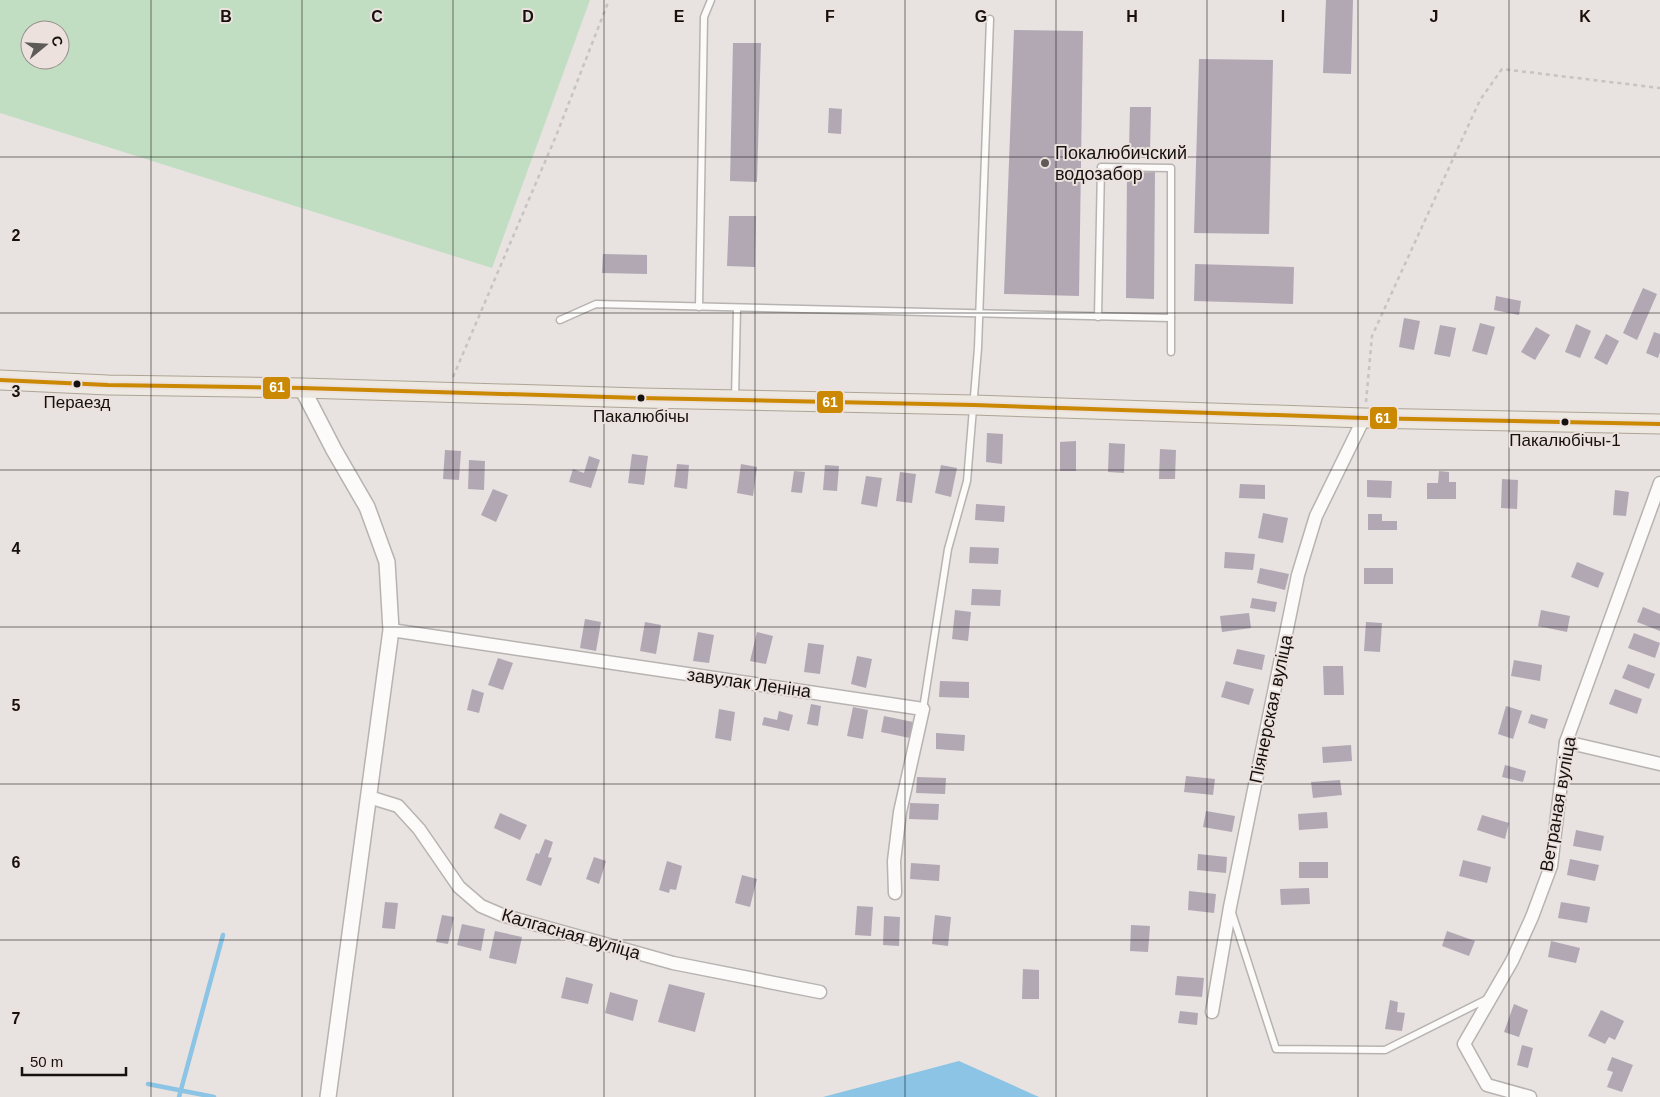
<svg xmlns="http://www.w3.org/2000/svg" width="1660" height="1097" font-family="Helvetica,sans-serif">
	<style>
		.green { fill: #c1dec3; fill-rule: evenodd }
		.water { fill: #8bc4e4 }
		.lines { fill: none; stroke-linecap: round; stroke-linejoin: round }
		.stream { stroke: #8bc4e4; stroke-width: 4.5 }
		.building { fill: #b1a8b4 }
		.service-casing { stroke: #b7b3b1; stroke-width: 9 }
		.minor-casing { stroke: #b7b3b1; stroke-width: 15 }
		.tertiary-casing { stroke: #b7b3b1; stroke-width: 18 }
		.primary-casing { stroke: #aea496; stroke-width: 21 }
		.path { stroke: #c6c4c3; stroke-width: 2.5; stroke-dasharray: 4 4; stroke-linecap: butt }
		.service { stroke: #fcfbfa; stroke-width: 6 }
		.minor { stroke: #fcfbfa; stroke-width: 12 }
		.tertiary { stroke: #fcfbfa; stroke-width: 15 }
		.primary { stroke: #ede8e1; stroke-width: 19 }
		.bus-1-casing { stroke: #ece1dd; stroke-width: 8 }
		.bus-1 { stroke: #ca8803; stroke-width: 4 }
		.grid { fill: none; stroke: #14110f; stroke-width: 1; stroke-opacity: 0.55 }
		.poi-dot { fill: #5e5a58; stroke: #ece1dd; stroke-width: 2 }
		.bus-dot { fill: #14110f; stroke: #ece1dd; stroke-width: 2 }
		.labels { text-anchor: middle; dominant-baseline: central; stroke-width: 4; stroke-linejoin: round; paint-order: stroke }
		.bus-label { font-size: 17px; fill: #14110f; stroke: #ece1dd }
		.poi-label { font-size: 18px; fill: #14110f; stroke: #ece1dd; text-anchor: start }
		.street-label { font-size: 18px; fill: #14110f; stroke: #ece1dd }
		.grid-label { font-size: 16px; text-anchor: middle; font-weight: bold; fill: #14110f; stroke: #ece1dd; stroke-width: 4; stroke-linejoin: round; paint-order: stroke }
		.line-badge { stroke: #ece1dd; stroke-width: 2 }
		.badge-label { font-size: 14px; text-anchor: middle; font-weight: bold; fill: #fff }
	</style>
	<rect width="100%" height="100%" fill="#e8e2e0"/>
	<!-- green -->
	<path class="green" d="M0,0H590L492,268L0,113ZM30,30H60V60H30Z"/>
	<!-- water -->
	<polygon class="water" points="959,1061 1039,1097 823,1097"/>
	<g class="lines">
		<!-- stream -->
		<g class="stream">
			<polyline points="148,1084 214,1097"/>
			<polyline points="179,1097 223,935"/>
		</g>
	</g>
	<!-- building -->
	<g class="building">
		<polygon points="1326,0 1353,0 1351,74 1323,73"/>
		<polygon points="1014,30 1083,31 1079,296 1004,294"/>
		<polygon points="733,43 761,43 757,182 730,181"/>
		<polygon points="1199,59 1273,60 1269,234 1194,233"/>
		<polygon points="1130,107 1151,107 1150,152 1129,151"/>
		<polygon points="829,108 842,109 841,134 828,133"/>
		<polygon points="1155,172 1154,299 1126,298 1127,173"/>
		<polygon points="729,216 756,216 755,267 727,266"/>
		<polygon points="603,254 647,255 647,274 602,273"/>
		<polygon points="1195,264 1294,267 1293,304 1194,301"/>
		<polygon points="1643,288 1657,294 1637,340 1623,333"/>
		<polygon points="1496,296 1521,301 1519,315 1494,310"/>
		<polygon points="1404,318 1420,321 1414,350 1399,347"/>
		<polygon points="1480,323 1495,327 1487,355 1472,351"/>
		<polygon points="1576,324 1591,331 1580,358 1565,352"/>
		<polygon points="1440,325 1456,328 1450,357 1434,354"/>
		<polygon points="1536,327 1550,335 1535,360 1521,352"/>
		<polygon points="1654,332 1660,334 1660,352 1658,358 1646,353"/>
		<polygon points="1606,334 1619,341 1607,365 1594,358"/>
		<polygon points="987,433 1003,434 1002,464 986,462"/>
		<polygon points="1076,441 1076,471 1060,471 1060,442"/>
		<polygon points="1109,443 1125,444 1124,473 1108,472"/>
		<polygon points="1160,449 1176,450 1175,479 1159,479"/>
		<polygon points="445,450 461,451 459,480 443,479"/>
		<polygon points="632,454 648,456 644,485 628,483"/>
		<polygon points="589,456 600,460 591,488 569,482 573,469 584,473"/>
		<polygon points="469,460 485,461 484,490 468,489"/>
		<polygon points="677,464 689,465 687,489 674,487"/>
		<polygon points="741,464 757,467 753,496 737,493"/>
		<polygon points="825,465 839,466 837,491 823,490"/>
		<polygon points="941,465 957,468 951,497 935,493"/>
		<polygon points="794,471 805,472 802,493 791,492"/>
		<polygon points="1439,471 1449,472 1449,482 1456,482 1456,499 1427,499 1427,483 1438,483"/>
		<polygon points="900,472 916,474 912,503 896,501"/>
		<polygon points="866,476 882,478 877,507 861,504"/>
		<polygon points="1502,479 1518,480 1517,509 1501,508"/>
		<polygon points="1367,480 1392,481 1391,498 1367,497"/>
		<polygon points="1240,484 1265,485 1265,499 1239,498"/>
		<polygon points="493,489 508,495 496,522 481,515"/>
		<polygon points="1615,490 1629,492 1626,516 1613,515"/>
		<polygon points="976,504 1005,506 1004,522 975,520"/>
		<polygon points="1263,513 1288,518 1283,543 1258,538"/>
		<polygon points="1368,514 1382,514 1382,521 1397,521 1397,530 1368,530"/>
		<polygon points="970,547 999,548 998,564 969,563"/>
		<polygon points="1225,552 1255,554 1253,570 1224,568"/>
		<polygon points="1577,562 1604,573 1598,588 1571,577"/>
		<polygon points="1260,568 1289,574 1285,590 1257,583"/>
		<rect x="1364" y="568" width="29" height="16"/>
		<polygon points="972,589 1001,590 1000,606 971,605"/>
		<polygon points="1252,598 1277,602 1275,612 1250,608"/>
		<polygon points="1643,607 1660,614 1660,631 1637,622"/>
		<polygon points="955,610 971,612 968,641 952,639"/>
		<polygon points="1541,610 1570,616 1567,632 1538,626"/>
		<polygon points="1249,613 1251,628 1222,632 1220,616"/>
		<polygon points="585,619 601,622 596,651 580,648"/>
		<polygon points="645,622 661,625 656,654 640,651"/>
		<polygon points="1366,622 1382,623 1380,652 1364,651"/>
		<polygon points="698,632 714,635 709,663 693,661"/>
		<polygon points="757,632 773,636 766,664 750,661"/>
		<polygon points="1634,633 1660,643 1655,658 1628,648"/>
		<polygon points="808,643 824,645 820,674 804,672"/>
		<polygon points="1237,649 1265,655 1262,670 1233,664"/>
		<polygon points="857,656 872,659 866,688 851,684"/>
		<polygon points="498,658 513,663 503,690 488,685"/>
		<polygon points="1514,660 1542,665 1540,681 1511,676"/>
		<polygon points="1628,664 1655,674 1649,689 1622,678"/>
		<polygon points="1323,666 1343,666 1344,695 1324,695"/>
		<polygon points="940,681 969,682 969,698 939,697"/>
		<polygon points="1226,681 1254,689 1249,705 1221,697"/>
		<polygon points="472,689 484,693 479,713 467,710"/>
		<polygon points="1615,689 1642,699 1637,714 1609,704"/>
		<polygon points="811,704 821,706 818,726 807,724"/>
		<polygon points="1506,706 1522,711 1513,739 1498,734"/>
		<polygon points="853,707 868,710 863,739 847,736"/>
		<polygon points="719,709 735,712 731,741 715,738"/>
		<polygon points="779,711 793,715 789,731 762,725 764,717 777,720"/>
		<polygon points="1531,714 1548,719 1545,729 1528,723"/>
		<polygon points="884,716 913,722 910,738 881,732"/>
		<polygon points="936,733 965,735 964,751 936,749"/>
		<polygon points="1351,745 1352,761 1323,763 1322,747"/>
		<polygon points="1505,765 1526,771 1523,782 1502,777"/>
		<polygon points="1186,776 1215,779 1213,795 1184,792"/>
		<polygon points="917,777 946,778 945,794 916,793"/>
		<polygon points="1340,780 1342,795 1313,798 1311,782"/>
		<polygon points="910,803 939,804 938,820 909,819"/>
		<polygon points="1206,811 1235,816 1232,832 1203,827"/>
		<polygon points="1327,812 1328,828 1299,830 1298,814"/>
		<polygon points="500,813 527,825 520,840 494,828"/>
		<polygon points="1482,815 1509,823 1505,839 1477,830"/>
		<polygon points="1576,830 1604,836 1601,851 1573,846"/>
		<polygon points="545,839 553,842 548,857 552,858 541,886 526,880 536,853 539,854"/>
		<polygon points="1198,854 1227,857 1226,873 1197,870"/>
		<polygon points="594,857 606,861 599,884 586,879"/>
		<polygon points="1570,859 1599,865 1595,881 1567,875"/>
		<polygon points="1463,860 1491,867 1487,883 1459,876"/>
		<polygon points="667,861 682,866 676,890 670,889 669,893 659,890"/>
		<rect x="1299" y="862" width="29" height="16"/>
		<polygon points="911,863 940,865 939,881 910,879"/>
		<polygon points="742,875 757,879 750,907 735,903"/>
		<polygon points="1309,888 1310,904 1281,905 1280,889"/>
		<polygon points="1189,891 1216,894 1214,913 1188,910"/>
		<polygon points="385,902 398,903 395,929 382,928"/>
		<polygon points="1561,902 1590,907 1587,923 1558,918"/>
		<polygon points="857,906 873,907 871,936 855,935"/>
		<polygon points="442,915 454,917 448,944 436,942"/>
		<polygon points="935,915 951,917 948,946 932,944"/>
		<polygon points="884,916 900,917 899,946 883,945"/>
		<polygon points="462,924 485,929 481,951 457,945"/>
		<polygon points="1131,925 1150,926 1148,952 1130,951"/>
		<polygon points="495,931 522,937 516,964 489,958"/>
		<polygon points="1447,931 1475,941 1469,956 1442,946"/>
		<polygon points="1551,941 1580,948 1576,963 1548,957"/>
		<polygon points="1023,969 1039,970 1039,999 1022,999"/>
		<polygon points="1177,976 1204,978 1202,997 1175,995"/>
		<polygon points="566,977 593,984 588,1004 561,998"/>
		<polygon points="669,984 705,993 695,1032 658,1022"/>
		<polygon points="610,992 638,1000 633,1021 605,1013"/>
		<polygon points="1390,1000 1398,1002 1397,1012 1405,1013 1402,1031 1385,1029"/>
		<polygon points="1514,1004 1528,1010 1519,1037 1504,1032"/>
		<polygon points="1601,1010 1624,1021 1615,1040 1609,1037 1605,1044 1588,1036"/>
		<polygon points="1180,1011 1198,1013 1197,1025 1178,1023"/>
		<polygon points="1522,1045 1533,1048 1528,1068 1517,1065"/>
		<polygon points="1612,1057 1633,1065 1622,1092 1607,1087 1613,1072 1607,1070"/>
	</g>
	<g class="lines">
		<defs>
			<g id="service">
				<polyline points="699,307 704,17 711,0"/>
				<polyline points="1098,317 1101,167 1171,168 1171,352"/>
				<polyline points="560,320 596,304 1171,318"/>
				<polyline points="735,399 737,308"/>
				<polyline points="923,709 948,549 967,481 978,348 990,19"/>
				<polyline points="1232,913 1276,1049 1385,1050 1487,999"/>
			</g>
			<g id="minor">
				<polyline points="391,630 923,709 900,812 894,861 895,893"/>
				<polyline points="1566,742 1660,764"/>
				<polyline points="369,797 398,806 419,829 459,887 481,906 502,915 673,963 820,992"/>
				<polyline points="1212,1012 1230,907 1298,575 1316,516 1364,418"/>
				<polyline points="1530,1097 1487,1085 1464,1044 1512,961 1532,917 1551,866 1566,742 1660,483"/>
			</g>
			<polyline id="tertiary" points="302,388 334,450 367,507 387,562 391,630 328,1097"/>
			<polyline id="primary" points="0,380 108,385 302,388 641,398 974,405 1364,418 1660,424"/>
		</defs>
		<!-- service casing -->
		<use href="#service" class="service-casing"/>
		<!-- minor casing -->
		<use href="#minor" class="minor-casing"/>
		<!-- tertiary casing -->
		<use href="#tertiary" class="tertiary-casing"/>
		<!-- primary casing -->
		<use href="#primary" class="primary-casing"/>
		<!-- path -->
		<g class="path">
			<polyline points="453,377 556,136 609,0"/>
			<polyline points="1366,402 1372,336 1480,100 1502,69 1660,88"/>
		</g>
		<!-- service -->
		<use href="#service" class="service"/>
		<!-- minor -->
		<use href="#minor" class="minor"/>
		<!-- tertiary -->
		<use href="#tertiary" class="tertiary"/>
		<!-- primary -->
		<use href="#primary" class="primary"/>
		<defs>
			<polyline id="bus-1" points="0,380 108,385 302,388 641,398 974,405 1364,418 1660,424"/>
		</defs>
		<!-- bus-1 casing -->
		<use href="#bus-1" class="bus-1-casing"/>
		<!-- bus-1 -->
		<use href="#bus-1" class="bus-1"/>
	</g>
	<!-- grid -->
	<path class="grid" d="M151,0V1097M302,0V1097M453,0V1097M604,0V1097M755,0V1097M905,0V1097M1056,0V1097M1207,0V1097M1358,0V1097M1509,0V1097M0,157H1660M0,313H1660M0,470H1660M0,627H1660M0,784H1660M0,940H1660"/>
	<!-- markers -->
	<circle class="poi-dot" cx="1045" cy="163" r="5"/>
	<g class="bus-dot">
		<circle cx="77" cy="384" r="4.5"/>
		<circle cx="641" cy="398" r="4.5"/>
		<circle cx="1565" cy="422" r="4.5"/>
	</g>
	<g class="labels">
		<!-- bus labels -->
		<g class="bus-label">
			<text x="77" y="402">Пераезд</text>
			<text x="641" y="416">Пакалюбічы</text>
			<text x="1565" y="440">Пакалюбічы-1</text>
		</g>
		<!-- poi labels -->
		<g class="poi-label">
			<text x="1055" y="153">Покалюбичский<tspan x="1055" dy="21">водозабор</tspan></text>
		</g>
		<!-- street labels -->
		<g class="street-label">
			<text transform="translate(749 683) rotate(8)">завулак Леніна</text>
			<text transform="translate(1271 709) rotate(-78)">Піянерская вуліца</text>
			<text transform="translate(1558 804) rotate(-80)">Ветраная вуліца</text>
			<text transform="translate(571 934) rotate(16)">Калгасная вуліца</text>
		</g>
	</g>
	<g class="grid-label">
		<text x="226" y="22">B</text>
		<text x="377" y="22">C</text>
		<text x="528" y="22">D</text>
		<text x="679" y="22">E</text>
		<text x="830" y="22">F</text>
		<text x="981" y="22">G</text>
		<text x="1132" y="22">H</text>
		<text x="1283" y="22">I</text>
		<text x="1434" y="22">J</text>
		<text x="1585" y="22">K</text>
		<text x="16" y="241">2</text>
		<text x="16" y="397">3</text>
		<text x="16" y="554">4</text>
		<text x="16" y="711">5</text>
		<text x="16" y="868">6</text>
		<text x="16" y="1024">7</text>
	</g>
	<g class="line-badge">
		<rect x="262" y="376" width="29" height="24" rx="5" fill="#ca8803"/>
		<rect x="816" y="390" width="28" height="24" rx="5" fill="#ca8803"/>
		<rect x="1369" y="406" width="29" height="24" rx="5" fill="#ca8803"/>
	</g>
	<g class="badge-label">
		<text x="277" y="392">61</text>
		<text x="830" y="407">61</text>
		<text x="1383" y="423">61</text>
	</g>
	<!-- north arrow -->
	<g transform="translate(45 45) rotate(72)"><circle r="24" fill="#ece1dd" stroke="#968e8b"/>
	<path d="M0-4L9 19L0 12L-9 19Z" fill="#5e5a58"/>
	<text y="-8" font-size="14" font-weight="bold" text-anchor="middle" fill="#14110f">С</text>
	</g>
	<!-- scale -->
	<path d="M22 1067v8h104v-8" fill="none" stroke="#14110f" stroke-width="2.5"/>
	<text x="30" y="1067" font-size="15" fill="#14110f" stroke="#ece1dd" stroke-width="4" paint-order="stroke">50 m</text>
</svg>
